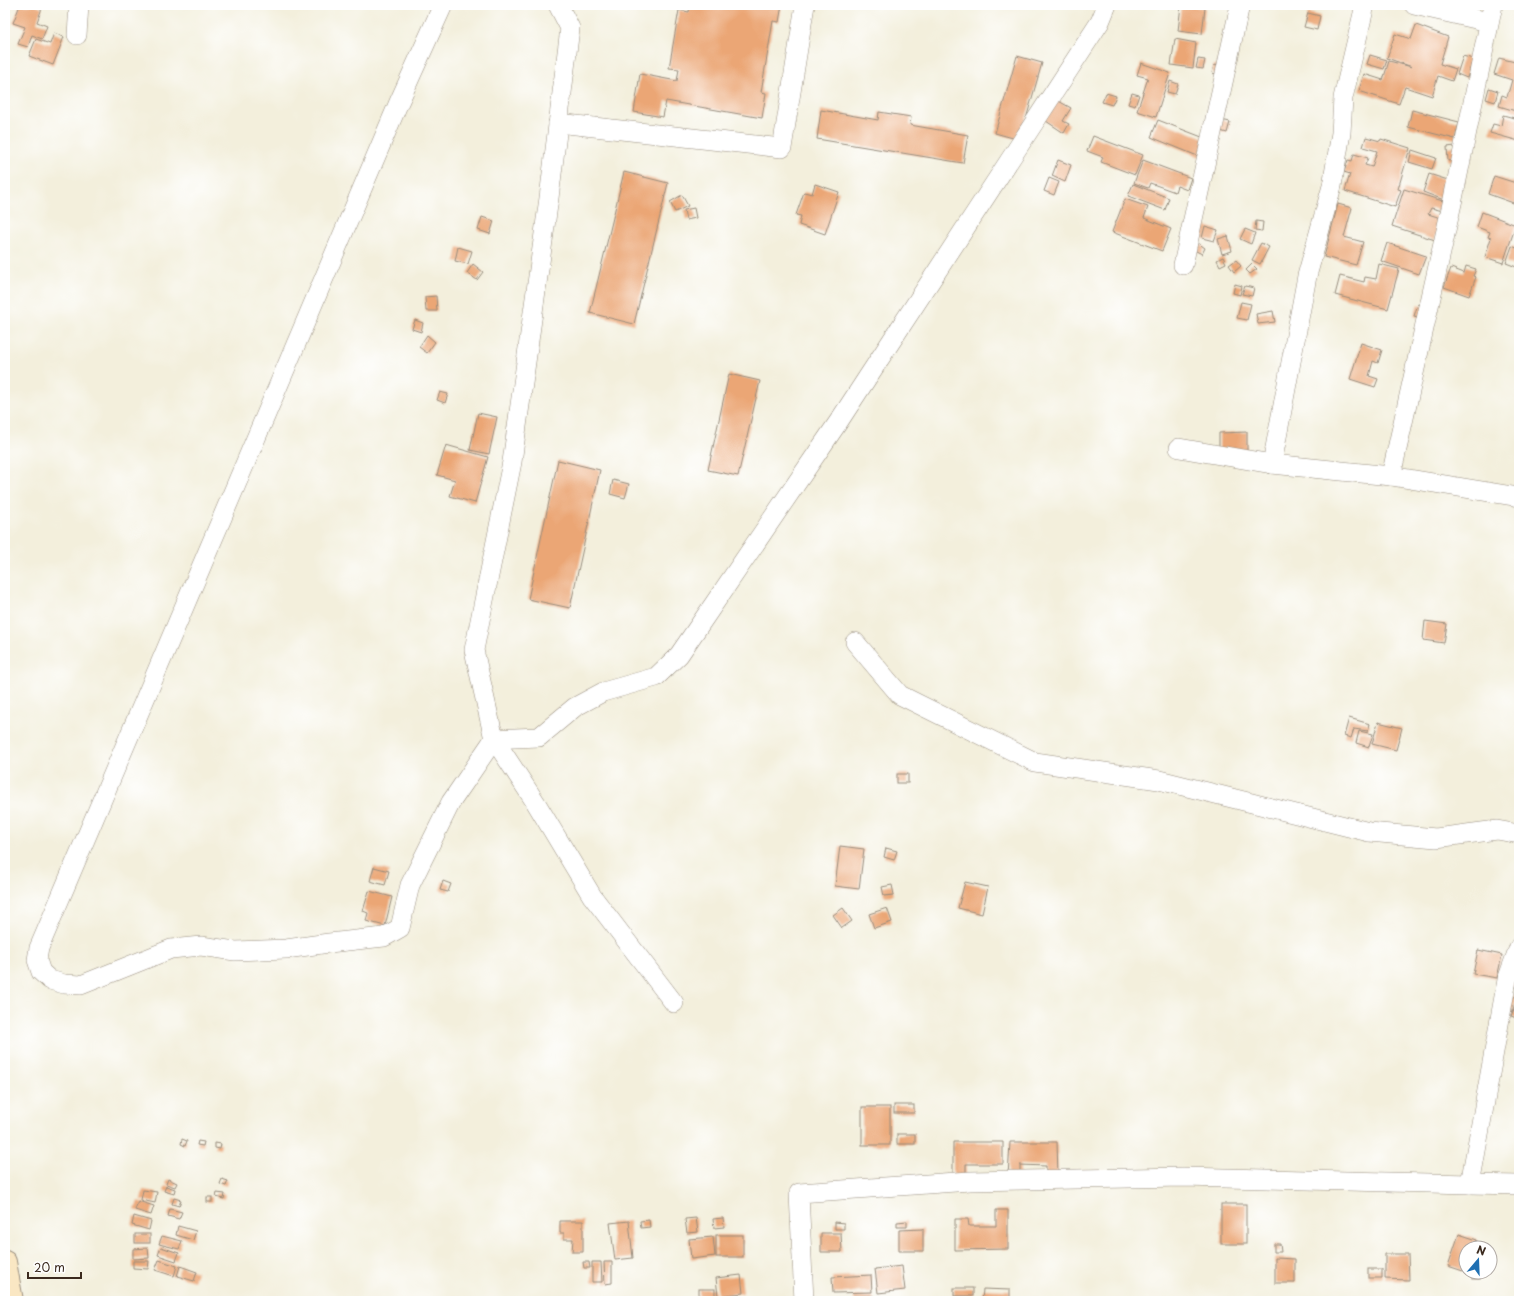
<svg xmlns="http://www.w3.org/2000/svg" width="1524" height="1306" font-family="'Playpen Sans',sans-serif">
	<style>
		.building { fill: #eba674 }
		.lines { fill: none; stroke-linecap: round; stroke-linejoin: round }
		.minor-casing { stroke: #978c7d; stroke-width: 20 }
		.secondary-casing { stroke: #978c7d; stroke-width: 24 }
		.minor { stroke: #fff; stroke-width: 19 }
		.secondary { stroke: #fae7c3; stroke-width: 22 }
	</style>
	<rect width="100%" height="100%" fill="#fff"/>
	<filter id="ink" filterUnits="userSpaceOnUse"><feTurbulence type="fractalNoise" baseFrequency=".025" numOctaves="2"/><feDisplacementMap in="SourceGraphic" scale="8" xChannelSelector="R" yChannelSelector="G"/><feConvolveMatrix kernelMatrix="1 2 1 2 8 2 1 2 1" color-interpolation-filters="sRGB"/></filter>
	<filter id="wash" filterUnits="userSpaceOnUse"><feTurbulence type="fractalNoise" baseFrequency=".012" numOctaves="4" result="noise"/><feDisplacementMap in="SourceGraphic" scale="16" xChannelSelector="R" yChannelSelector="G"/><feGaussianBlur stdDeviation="0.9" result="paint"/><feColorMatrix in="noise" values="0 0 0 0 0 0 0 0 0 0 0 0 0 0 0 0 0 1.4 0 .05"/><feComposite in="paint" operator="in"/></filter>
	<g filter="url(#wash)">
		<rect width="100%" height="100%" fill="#f3efdc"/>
		<g id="blocks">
			<!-- building -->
			<g class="building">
				<polygon points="20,5 35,5 42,8 37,22 47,26 42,39 32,35 28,47 18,44 25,27 13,23"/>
				<polygon points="690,5 782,5 779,22 773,21 761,92 766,93 762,118 666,101 663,117 634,112 640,74 677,81 679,69 669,68 679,10 689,12"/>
				<polygon points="1181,5 1205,8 1202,34 1178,31"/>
				<polygon points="1308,13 1320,16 1317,30 1304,27"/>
				<polygon points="1416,25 1448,37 1440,64 1456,69 1452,81 1438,76 1432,96 1405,87 1399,104 1359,91 1364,74 1383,80 1389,61 1412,67 1387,58 1395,34 1411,39"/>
				<polygon points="54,33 64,37 53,65 29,56 36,39 50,44"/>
				<polygon points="1175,39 1196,43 1193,68 1171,65"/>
				<polygon points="1370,55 1387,60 1384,69 1367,64"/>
				<polygon points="1017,56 1042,63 1020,140 995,133"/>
				<polygon points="1463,56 1473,59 1467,78 1457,74"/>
				<polygon points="1499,58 1519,63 1519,112 1499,106 1502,95 1507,97 1512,80 1494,74"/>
				<polygon points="1198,59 1205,60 1203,69 1196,68"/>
				<polygon points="1141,63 1170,73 1156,117 1137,111 1148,78 1137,75"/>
				<polygon points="1214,65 1223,67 1221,75 1212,73"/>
				<polygon points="1170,81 1178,84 1175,94 1167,92"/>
				<polygon points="1489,88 1498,91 1495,102 1486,99"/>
				<polygon points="1106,93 1116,96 1112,105 1102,102"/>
				<polygon points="1132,93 1139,95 1135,106 1128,104"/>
				<polygon points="1055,99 1071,108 1063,121 1069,124 1064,133 1043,119"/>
				<polygon points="821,110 878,120 879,112 911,117 910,125 968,135 963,163 817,139"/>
				<polygon points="1412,110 1459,122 1455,139 1408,127"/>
				<polygon points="1503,115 1518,119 1519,116 1519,141 1490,133 1493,124 1501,126"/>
				<polygon points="1217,119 1230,122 1227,133 1214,129"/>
				<polygon points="1158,120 1207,139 1200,157 1151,137"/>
				<polygon points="1093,136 1143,155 1135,175 1101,162 1103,157 1087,151"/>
				<polygon points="1366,137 1380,141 1381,139 1410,148 1398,189 1401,190 1395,207 1345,191 1350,174 1344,172 1348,160 1352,161 1354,154 1368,158 1365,165 1372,167 1377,151 1363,147"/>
				<polygon points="1455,146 1456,160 1448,161 1447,147"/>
				<polygon points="1412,150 1436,158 1432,169 1409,162"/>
				<polygon points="1058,160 1071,165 1065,182 1052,176"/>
				<polygon points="1143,160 1191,178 1187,190 1177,186 1175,192 1150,183 1148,188 1134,183"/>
				<polygon points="624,172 668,183 634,324 590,313"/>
				<polygon points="1429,174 1451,181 1444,200 1423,192"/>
				<polygon points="1494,176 1519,184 1519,205 1488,194"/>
				<polygon points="1049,178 1059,182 1054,195 1044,191"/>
				<polygon points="815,184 839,192 825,234 799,225 801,216 796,215 804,192 812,194"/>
				<polygon points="1133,184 1169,198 1165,210 1128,196"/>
				<polygon points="1404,189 1446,202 1443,211 1431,208 1428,214 1441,218 1435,240 1392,226"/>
				<polygon points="682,195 688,206 675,212 670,202"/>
				<polygon points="1125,199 1148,207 1144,218 1171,229 1162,251 1112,232"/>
				<polygon points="1338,204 1352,208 1344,237 1363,242 1356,265 1324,257"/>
				<polygon points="694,208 696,218 686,220 684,210"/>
				<polygon points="1482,212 1516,225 1503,263 1485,257 1491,238 1488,237 1490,232 1477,227"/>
				<polygon points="482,217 494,221 490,234 478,230"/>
				<polygon points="1256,221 1263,222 1262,231 1255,230"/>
				<polygon points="1205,226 1218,230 1214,241 1202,238"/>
				<polygon points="1245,229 1255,233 1251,244 1240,239"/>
				<polygon points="1228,236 1232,251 1222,254 1218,239"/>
				<polygon points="1198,243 1205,248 1202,254 1194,250"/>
				<polygon points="1261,243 1269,247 1260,264 1252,260"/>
				<polygon points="1387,243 1426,256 1419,274 1381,261"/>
				<polygon points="1512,246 1519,249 1519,268 1506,263"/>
				<polygon points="458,247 472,251 468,264 455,261"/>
				<polygon points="1223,257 1226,263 1220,266 1217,260"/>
				<polygon points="1236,260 1241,266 1234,272 1229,265"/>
				<polygon points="473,264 483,272 477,280 467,273"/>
				<polygon points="1252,264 1257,269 1250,274 1246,270"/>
				<polygon points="1379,264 1399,269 1388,309 1335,295 1340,276 1364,282 1365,277 1376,279"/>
				<polygon points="1466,266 1476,269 1473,276 1476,277 1469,296 1444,287 1451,268 1464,273"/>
				<polygon points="1235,284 1242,286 1240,295 1233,293"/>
				<polygon points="1245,286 1254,288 1252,296 1242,294"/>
				<polygon points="436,296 437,311 426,311 425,297"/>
				<polygon points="1241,302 1251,304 1247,320 1237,318"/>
				<polygon points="1418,304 1425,307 1421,318 1414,316"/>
				<polygon points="1273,311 1275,322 1258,324 1256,314"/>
				<polygon points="415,320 423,323 421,332 412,329"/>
				<polygon points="427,335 435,342 427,353 419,347"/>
				<polygon points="1361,343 1382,350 1378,363 1373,361 1369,376 1378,379 1375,387 1350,379"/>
				<polygon points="729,374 760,381 738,476 708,470"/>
				<polygon points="440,392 448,394 445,403 437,400"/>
				<polygon points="478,413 497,417 489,454 470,450"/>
				<polygon points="1247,432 1247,454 1219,454 1219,433"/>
				<polygon points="446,445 488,457 475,503 450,496 455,480 437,475"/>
				<polygon points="558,460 600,470 570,608 528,599"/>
				<polygon points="613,480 629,484 625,498 610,494"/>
				<polygon points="1425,621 1447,624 1444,643 1423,640"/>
				<polygon points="1349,718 1370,724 1368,731 1354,729 1351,738 1344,736"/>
				<polygon points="1378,722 1402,728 1396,750 1372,744"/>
				<polygon points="1359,731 1373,734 1369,747 1356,743"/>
				<rect x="897" y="774" width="11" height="9"/>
				<polygon points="840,846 864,849 859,889 835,886"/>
				<polygon points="886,848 897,851 894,860 884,857"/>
				<polygon points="374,867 389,871 385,885 370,881"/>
				<polygon points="443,881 451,884 448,892 440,890"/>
				<polygon points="965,882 988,887 982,914 958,908"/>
				<polygon points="892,885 894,895 884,896 882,887"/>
				<polygon points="369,891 392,897 385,926 366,921 368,913 363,911"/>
				<polygon points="843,908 852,921 842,928 833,915"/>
				<polygon points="887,908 892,922 874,928 869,914"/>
				<polygon points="1478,950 1502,955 1497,978 1473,974"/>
				<polygon points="1513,977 1519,979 1519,988 1510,985"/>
				<polygon points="1509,994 1517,998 1512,1012 1503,1009"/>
				<polygon points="1519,1007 1519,1019 1511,1016 1514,1009 1518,1010"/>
				<rect x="894" y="1105" width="20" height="8"/>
				<rect x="862" y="1107" width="28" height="38"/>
				<rect x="897" y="1134" width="18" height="10"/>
				<polygon points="182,1139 187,1141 185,1146 181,1144"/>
				<polygon points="198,1141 204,1142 203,1146 197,1145"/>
				<polygon points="953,1142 1003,1142 1003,1164 966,1164 966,1176 953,1175"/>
				<polygon points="1010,1142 1057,1142 1058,1176 1046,1176 1046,1166 1020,1165 1020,1178 1008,1177"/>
				<polygon points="215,1143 221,1144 220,1149 215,1148"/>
				<polygon points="168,1179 177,1183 175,1187 166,1184"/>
				<polygon points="222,1179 228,1181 226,1186 220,1184"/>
				<polygon points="166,1186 175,1189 174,1194 164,1191"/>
				<polygon points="143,1190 157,1192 155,1203 141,1200"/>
				<polygon points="217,1193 225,1194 224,1199 216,1197"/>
				<rect x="207" y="1197" width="5" height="5"/>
				<polygon points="174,1198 181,1200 179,1206 172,1204"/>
				<polygon points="138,1201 154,1206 151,1215 135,1210"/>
				<rect x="1221" y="1204" width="25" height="40"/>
				<polygon points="170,1209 182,1212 179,1219 168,1216"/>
				<polygon points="996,1210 1008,1210 1008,1249 955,1250 955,1219 968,1219 969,1226 996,1226"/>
				<polygon points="134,1216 151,1221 149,1230 132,1225"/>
				<polygon points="696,1218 698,1232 687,1233 685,1219"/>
				<polygon points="723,1218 724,1227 714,1228 713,1219"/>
				<polygon points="649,1220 650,1227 641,1228 640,1221"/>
				<polygon points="560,1221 583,1221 583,1252 572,1252 573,1239 564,1239 564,1233 560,1233"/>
				<polygon points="629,1221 633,1258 615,1260 610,1223"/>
				<polygon points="907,1221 907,1227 897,1227 897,1222"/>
				<polygon points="835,1222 844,1223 844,1229 835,1229"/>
				<polygon points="178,1226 196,1231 193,1240 176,1235"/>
				<polygon points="923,1229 923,1251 899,1251 899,1230"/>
				<polygon points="821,1233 841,1233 842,1252 821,1252"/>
				<rect x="135" y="1234" width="15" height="9"/>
				<polygon points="1459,1234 1477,1240 1474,1248 1466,1248 1466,1268 1464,1267 1463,1271 1448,1266"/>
				<rect x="716" y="1235" width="27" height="22"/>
				<polygon points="162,1236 182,1241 179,1249 159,1244"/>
				<polygon points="713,1237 715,1256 691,1259 689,1239"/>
				<polygon points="1274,1244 1280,1244 1281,1252 1274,1252"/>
				<polygon points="161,1247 179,1253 176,1261 158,1255"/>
				<polygon points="148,1248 149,1258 133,1259 133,1249"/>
				<polygon points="1385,1254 1408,1254 1409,1280 1385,1279"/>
				<polygon points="1275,1258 1295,1259 1295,1283 1275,1283"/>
				<polygon points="159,1260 177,1266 174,1276 155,1270"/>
				<polygon points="133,1261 149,1261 148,1269 133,1268"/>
				<polygon points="583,1262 589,1262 590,1268 584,1268"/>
				<polygon points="592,1262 601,1262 602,1282 592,1282"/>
				<polygon points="604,1262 612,1262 612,1283 605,1284"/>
				<polygon points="180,1266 197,1272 194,1281 177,1276"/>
				<polygon points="902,1266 905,1290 878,1293 875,1269"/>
				<rect x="1368" y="1269" width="14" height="9"/>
				<rect x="1472" y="1272" width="8" height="7"/>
				<polygon points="741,1275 743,1293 718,1296 716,1278"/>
				<polygon points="871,1275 872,1292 833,1293 832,1277"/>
				<rect x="954" y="1288" width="19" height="8"/>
				<rect x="699" y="1289" width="16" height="8"/>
				<polygon points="983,1289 1010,1290 1010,1301 982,1301"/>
				<rect x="854" y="1296" width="19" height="5"/>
			</g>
		</g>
	</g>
	<g filter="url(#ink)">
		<use href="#blocks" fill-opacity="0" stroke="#978c7d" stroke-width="1"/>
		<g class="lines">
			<defs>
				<g id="minor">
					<polyline points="443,5 399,102 39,948 37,960 41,972 50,980 64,984 81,985 171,949 201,946 235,951 286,949 329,943 384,937 400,928 410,885 451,802 494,739 539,737 575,707 603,692 656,677 679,655 839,421 1100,22 1107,5"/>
					<polyline points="558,5 570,28 549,198 512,462 474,650 494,739 536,803 592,896 674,1003"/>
					<polyline points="1414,5 1489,22"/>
					<polyline points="77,35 79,5"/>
					<polyline points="558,123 782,148 805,5"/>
					<polyline points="1183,265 1240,5"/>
					<polyline points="1179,448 1272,464 1391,476 1519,497"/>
					<polyline points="1272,464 1307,276 1332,186 1341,133 1343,98 1365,5"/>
					<polyline points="1391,476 1453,199 1493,5"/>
					<polyline points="855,642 900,695 1035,762 1159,780 1369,832 1436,838 1497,830 1519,834"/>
					<polyline points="1470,1184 1519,1185"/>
					<polyline points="804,1301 799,1193 970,1181 1183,1177 1470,1184 1507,980 1519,947"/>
				</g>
				<polyline id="secondary" points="5,1262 12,1301"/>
			</defs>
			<!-- minor casing -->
			<use href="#minor" class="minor-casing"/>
			<!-- secondary casing -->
			<use href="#secondary" class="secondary-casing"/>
			<!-- minor -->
			<use href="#minor" class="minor"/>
			<!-- secondary -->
			<use href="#secondary" class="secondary"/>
		</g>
	</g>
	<!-- margin -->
	<rect width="1524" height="1306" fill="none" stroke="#fff" stroke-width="20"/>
	<!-- north arrow -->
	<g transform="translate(1478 1260) rotate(19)"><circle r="19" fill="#ffffff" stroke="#b1aaa5"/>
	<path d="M0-3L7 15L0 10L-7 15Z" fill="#1f6fb2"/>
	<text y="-6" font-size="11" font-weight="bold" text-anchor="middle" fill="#3b2a1e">N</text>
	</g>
	<!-- scale -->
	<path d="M28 1272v6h53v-6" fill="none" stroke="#3b2a1e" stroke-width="2"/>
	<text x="34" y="1272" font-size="12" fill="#3b2a1e" stroke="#ffffff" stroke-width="3" paint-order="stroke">20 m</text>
</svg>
